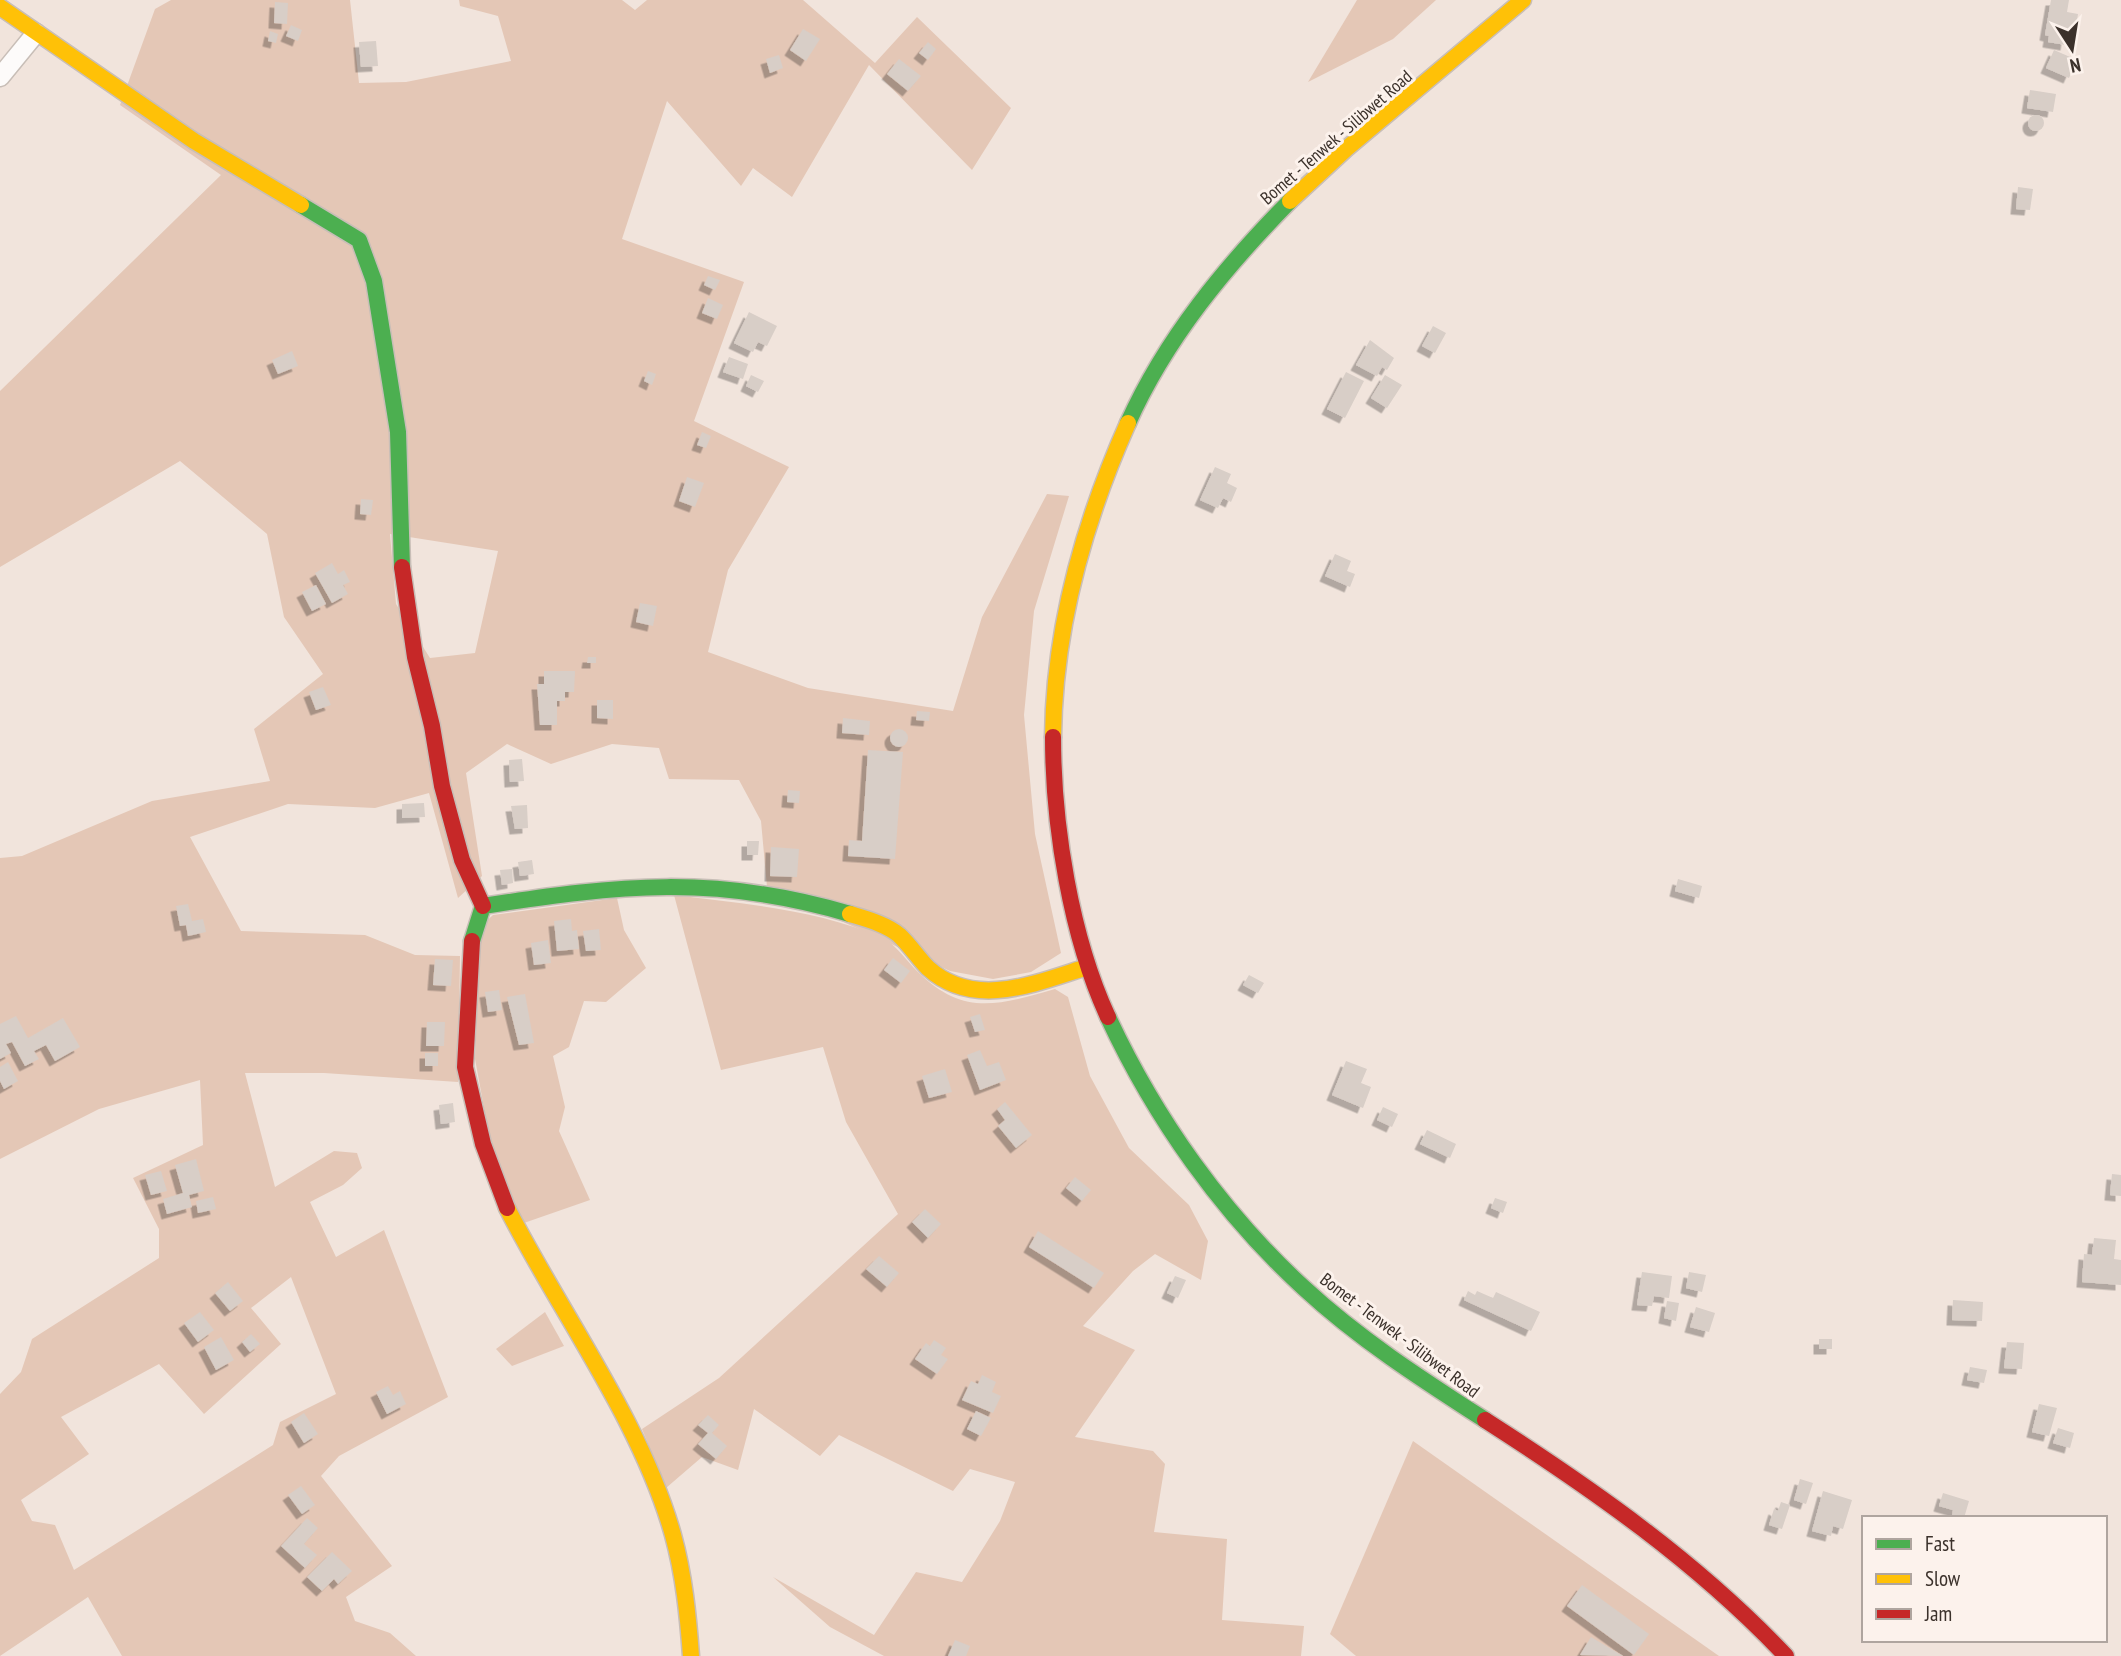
<svg xmlns="http://www.w3.org/2000/svg" width="2121" height="1656" font-family="'PT Sans Narrow',sans-serif">
	<style>
		.green { fill: #e4c7b6; fill-rule: evenodd }
		.building { fill: #d8cec7; filter: url(#shadow) }
		.lines { fill: none; stroke-linecap: round; stroke-linejoin: round }
		.street-casing { stroke: #c8beb7; stroke-width: 21 }
		.fast-casing { stroke: #c8beb7; stroke-width: 19 }
		.slow-casing { stroke: #c8beb7; stroke-width: 19 }
		.jam-casing { stroke: #c8beb7; stroke-width: 19 }
		.street { stroke: #fdfbfa; stroke-width: 18 }
		.fast { stroke: #4caf50; stroke-width: 16 }
		.slow { stroke: #ffc107; stroke-width: 16 }
		.jam { stroke: #c62828; stroke-width: 16 }
		.labels { text-anchor: middle; dominant-baseline: central; stroke-width: 6; stroke-linejoin: round; paint-order: stroke }
		.street-label { font-size: 18px; fill: #3b312b; stroke: #fcf2ec }
	</style>
	<defs>
		<filter id="shadow"><feDropShadow dx="-5.5" dy="5.5" stdDeviation="0" flood-color="#0004"/></filter>
	</defs>
	<rect width="100%" height="100%" fill="#f1e4dc"/>
	<!-- green -->
	<g class="green">
		<path d="M171,0H350L359,83L406,82L511,61L498,16L460,6L459,0H622L635,10L647,0H803L875,63L917,17L1011,108L972,170L869,65L792,197L753,168L741,186L667,101L622,239L744,282L694,421L789,467L728,570L708,652L808,688L953,711L982,617L1047,494L1069,496L1034,611L1024,715L1035,834L1061,953L1031,972L993,979L950,971L767,887L761,821L739,780L669,779L659,748L612,744L551,764L507,744L466,773L482,876L458,898L429,793L375,808L288,804L190,837L241,931L365,935L415,955L460,956L458,1082L324,1073H245L275,1187L334,1151L357,1153L362,1168L343,1185L310,1202L336,1257L384,1230L448,1397L339,1456L321,1476L392,1566L346,1597L355,1621L390,1633L416,1656H122L88,1597L0,1656V1394L21,1372L32,1339L159,1258V1229L133,1178L203,1145L200,1080L99,1109L0,1159V858L22,856L152,801L270,781L254,729L323,674L284,617L267,534L180,461L0,567V391L221,175L120,105L155,9ZM390,534L498,551L475,653L430,658L396,604ZM291,1277L336,1394L280,1422L273,1445L74,1570L55,1525L32,1521L21,1500L89,1454L61,1417L159,1364L204,1414L281,1344L251,1308Z"/>
		<polygon points="1357,0 1436,0 1393,39 1308,82"/>
		<path d="M674,895C744,904 816,909 883,938C895,944 907,961 917,971C963,1017 998,1005 1055,989L1068,997L1090,1076L1129,1148L1189,1205L1208,1241L1201,1280L1155,1254L1133,1271L1083,1326L1135,1350L1075,1437L1153,1451L1165,1464L1154,1532L1227,1539L1222,1620L1304,1626L1301,1656H884L830,1627L773,1577L874,1635L916,1572L962,1582L1000,1521L1015,1482L970,1469L953,1491L839,1435L820,1456L754,1409L738,1470L702,1457L666,1488L642,1429L719,1378L898,1214L846,1122L823,1047L721,1070Z"/>
		<polygon points="617,898 624,930 646,968 606,1002 584,1001 569,1047 553,1056 565,1107 559,1131 590,1200 521,1224 492,1151 475,1059 481,926 493,915"/>
		<polygon points="545,1312 564,1346 512,1366 496,1349"/>
		<polygon points="1413,1441 1719,1656 1356,1656 1330,1634"/>
	</g>
	<!-- building -->
	<g class="building">
		<polygon points="2051,0 2069,0 2067,12 2078,14 2074,39 2067,38 2066,45 2048,42 2049,36 2045,35"/>
		<polygon points="275,2 288,3 287,24 274,23"/>
		<polygon points="291,25 302,30 298,41 286,36"/>
		<polygon points="803,29 820,39 806,61 790,50"/>
		<polygon points="270,31 278,34 276,43 268,41"/>
		<polygon points="376,41 378,66 361,67 359,42"/>
		<polygon points="928,42 936,49 928,60 919,53"/>
		<polygon points="2054,50 2077,60 2069,78 2046,68"/>
		<polygon points="779,55 783,68 770,73 766,59"/>
		<polygon points="899,59 921,76 908,91 887,74"/>
		<polygon points="2030,90 2056,94 2053,112 2027,108"/>
		<circle cx="2036" cy="123" r="8"/>
		<polygon points="2018,187 2033,189 2030,210 2016,209"/>
		<polygon points="708,276 720,280 715,290 704,285"/>
		<polygon points="708,298 723,305 717,319 702,313"/>
		<polygon points="749,312 777,326 767,346 758,342 753,352 734,343"/>
		<polygon points="1433,326 1446,333 1435,353 1422,346"/>
		<polygon points="1370,340 1394,358 1387,370 1382,367 1377,376 1356,365"/>
		<polygon points="292,351 298,366 278,374 272,360"/>
		<polygon points="729,357 748,364 743,379 723,372"/>
		<polygon points="648,371 656,374 652,385 644,381"/>
		<polygon points="1346,372 1364,381 1345,418 1327,409"/>
		<polygon points="751,375 764,381 758,392 746,386"/>
		<polygon points="1385,375 1402,385 1387,408 1371,398"/>
		<polygon points="702,432 711,436 706,448 697,445"/>
		<polygon points="1215,467 1231,474 1227,483 1237,488 1231,502 1223,498 1218,508 1200,500"/>
		<polygon points="687,477 704,483 695,507 679,501"/>
		<polygon points="361,499 373,500 371,515 360,514"/>
		<polygon points="1335,554 1351,561 1347,571 1355,574 1350,587 1325,576"/>
		<polygon points="332,563 338,574 344,570 350,582 343,585 348,594 332,603 315,573"/>
		<polygon points="316,585 326,604 312,611 302,592"/>
		<polygon points="640,603 657,606 653,626 636,622"/>
		<polygon points="588,657 596,657 596,663 587,663"/>
		<polygon points="544,671 575,671 574,692 565,692 565,701 557,701 557,725 540,725 537,684 544,684"/>
		<polygon points="323,687 331,705 316,710 309,692"/>
		<polygon points="597,700 613,700 613,719 597,718"/>
		<polygon points="917,711 930,712 929,721 916,720"/>
		<polygon points="843,718 870,721 869,735 842,733"/>
		<circle cx="899" cy="738" r="9"/>
		<polygon points="868,750 903,752 895,859 848,856 849,840 862,841"/>
		<polygon points="522,759 524,781 510,782 509,760"/>
		<polygon points="788,790 800,791 799,803 787,802"/>
		<polygon points="424,803 425,817 402,818 402,804"/>
		<polygon points="527,805 528,828 515,829 511,806"/>
		<polygon points="747,841 759,841 758,855 747,855"/>
		<polygon points="771,847 799,849 797,877 770,876"/>
		<polygon points="532,860 534,874 520,876 518,862"/>
		<polygon points="512,869 513,883 502,885 500,870"/>
		<polygon points="1678,879 1702,886 1699,898 1675,891"/>
		<polygon points="188,904 192,921 203,919 206,932 188,936 186,925 180,926 176,906"/>
		<polygon points="571,919 572,931 577,930 579,949 557,951 554,921"/>
		<polygon points="599,929 601,950 586,951 583,931"/>
		<polygon points="548,940 551,963 534,965 531,943"/>
		<polygon points="893,958 910,971 901,983 884,970"/>
		<polygon points="435,959 453,960 451,986 433,985"/>
		<polygon points="1249,975 1264,983 1258,993 1243,985"/>
		<polygon points="499,990 502,1010 488,1012 485,992"/>
		<polygon points="525,994 534,1043 519,1045 507,997"/>
		<polygon points="980,1014 985,1030 975,1032 970,1017"/>
		<polygon points="16,1016 28,1038 63,1018 80,1047 55,1061 46,1045 34,1051 39,1059 25,1066 12,1042 6,1044 11,1053 0,1059 0,1024"/>
		<polygon points="427,1022 445,1022 444,1046 426,1046"/>
		<polygon points="980,1050 987,1066 999,1062 1006,1080 980,1090 967,1055"/>
		<rect x="425" y="1053" width="13" height="13"/>
		<polygon points="1346,1061 1367,1069 1361,1083 1371,1087 1363,1108 1332,1095"/>
		<polygon points="8,1062 18,1081 4,1089 0,1081 0,1067"/>
		<polygon points="945,1069 952,1092 929,1098 922,1076"/>
		<polygon points="1005,1102 1032,1135 1016,1148 998,1126 1005,1120 997,1109"/>
		<polygon points="453,1103 455,1122 441,1124 439,1105"/>
		<polygon points="1383,1107 1398,1114 1392,1127 1377,1120"/>
		<polygon points="1427,1130 1456,1144 1450,1158 1420,1144"/>
		<polygon points="196,1159 204,1191 189,1195 192,1207 167,1214 163,1199 183,1193 175,1165"/>
		<polygon points="161,1171 167,1191 151,1195 145,1175"/>
		<polygon points="2112,1174 2121,1175 2121,1196 2110,1195"/>
		<polygon points="1075,1177 1091,1190 1082,1201 1066,1188"/>
		<polygon points="213,1197 216,1209 198,1213 196,1201"/>
		<polygon points="1495,1198 1507,1202 1503,1213 1491,1208"/>
		<polygon points="925,1209 941,1224 928,1238 912,1222"/>
		<polygon points="1038,1231 1104,1273 1094,1288 1029,1247"/>
		<polygon points="2094,1238 2116,1240 2114,1259 2121,1260 2121,1285 2082,1282 2084,1254 2092,1255"/>
		<polygon points="879,1256 899,1273 887,1287 866,1269"/>
		<polygon points="1642,1272 1672,1276 1669,1298 1654,1296 1652,1306 1637,1305"/>
		<polygon points="1689,1272 1706,1275 1702,1292 1686,1288"/>
		<polygon points="1175,1276 1186,1280 1178,1298 1167,1293"/>
		<polygon points="228,1282 243,1301 230,1311 215,1293"/>
		<polygon points="1468,1291 1475,1295 1477,1291 1493,1298 1496,1292 1540,1312 1531,1331 1464,1300"/>
		<polygon points="1953,1300 1983,1302 1982,1321 1952,1320"/>
		<polygon points="1667,1301 1679,1303 1676,1321 1664,1318"/>
		<polygon points="1696,1307 1715,1313 1709,1332 1690,1327"/>
		<polygon points="200,1312 214,1330 198,1342 184,1323"/>
		<polygon points="251,1334 260,1344 250,1352 242,1342"/>
		<polygon points="221,1337 234,1360 216,1370 204,1347"/>
		<rect x="1819" y="1339" width="13" height="10"/>
		<polygon points="934,1340 946,1348 941,1355 948,1359 937,1374 915,1359 926,1343 930,1346"/>
		<polygon points="2007,1342 2024,1343 2022,1369 2004,1368"/>
		<polygon points="1970,1367 1987,1370 1984,1383 1967,1380"/>
		<polygon points="982,1375 996,1382 992,1392 1001,1396 993,1413 962,1400 971,1381 978,1384"/>
		<polygon points="388,1386 393,1395 400,1391 406,1404 387,1414 376,1392"/>
		<polygon points="2039,1404 2057,1408 2049,1436 2032,1432"/>
		<polygon points="976,1411 991,1418 981,1436 967,1429"/>
		<polygon points="304,1413 318,1434 304,1443 291,1422"/>
		<polygon points="708,1415 719,1425 712,1433 727,1446 716,1459 698,1444 708,1433 698,1425"/>
		<polygon points="2058,1428 2074,1433 2070,1448 2053,1443"/>
		<polygon points="1800,1479 1813,1483 1806,1504 1794,1500"/>
		<polygon points="301,1486 315,1505 302,1514 288,1495"/>
		<polygon points="1823,1491 1852,1500 1843,1529 1833,1526 1831,1536 1812,1531"/>
		<polygon points="1943,1493 1969,1501 1964,1518 1952,1516 1953,1510 1939,1506"/>
		<polygon points="1781,1502 1790,1505 1782,1529 1769,1525 1774,1509 1778,1511"/>
		<polygon points="307,1518 318,1528 304,1544 317,1555 305,1568 281,1546"/>
		<polygon points="332,1552 352,1571 338,1584 334,1579 322,1591 307,1577"/>
		<polygon points="1582,1585 1649,1634 1634,1655 1567,1606"/>
		<polygon points="1591,1637 1623,1656 1580,1655"/>
		<polygon points="955,1640 970,1646 966,1656 948,1656"/>
	</g>
	<g class="lines">
		<defs>
			<polyline id="street" points="0,77 36,33"/>
			<g id="fast">
				<polyline points="301,205 359,240 374,281 398,432 402,567"/>
				<path d="M1128,423C1166,338 1226,266 1290,201"/>
				<path d="M472,941L483,906C619,885 715,874 850,914"/>
				<path d="M1108,1017C1155,1118 1222,1213 1304,1288C1359,1339 1423,1380 1485,1420"/>
			</g>
			<g id="slow">
				<polyline points="0,7 194,141 301,205"/>
				<polyline points="1290,201 1346,149 1523,0"/>
				<path d="M1053,737C1054,628 1084,522 1128,423"/>
				<path d="M850,914C866,919 886,924 899,935C910,945 918,958 928,968C974,1010 1036,983 1087,967"/>
				<path d="M507,1208C561,1314 641,1421 673,1535C684,1575 688,1615 691,1656"/>
			</g>
			<g id="jam">
				<polyline points="402,567 415,657 432,726 442,786 462,860 483,906"/>
				<path d="M1053,737C1053,826 1071,937 1108,1017"/>
				<polyline points="472,941 465,1067 483,1144 507,1208"/>
				<path d="M1485,1420C1594,1490 1697,1562 1786,1656"/>
			</g>
		</defs>
		<!-- street casing -->
		<use href="#street" class="street-casing"/>
		<!-- fast casing -->
		<use href="#fast" class="fast-casing"/>
		<!-- slow casing -->
		<use href="#slow" class="slow-casing"/>
		<!-- jam casing -->
		<use href="#jam" class="jam-casing"/>
		<!-- street -->
		<use href="#street" class="street"/>
		<!-- fast -->
		<use href="#fast" class="fast"/>
		<!-- slow -->
		<use href="#slow" class="slow"/>
		<!-- jam -->
		<use href="#jam" class="jam"/>
	</g>
	<g class="labels">
		<!-- street labels -->
		<g class="street-label">
			<text transform="translate(1336 137) rotate(-41)">Bomet - Tenwek - Silibwet Road</text>
			<text transform="translate(1400 1335) rotate(37)">Bomet - Tenwek - Silibwet Road</text>
		</g>
	</g>
	<!-- legend -->
	<rect x="1862" y="1516" width="245" height="126" fill="#fcf2ec" stroke="#afa59f" stroke-width="2"/>
	<rect x="1876" y="1539" width="35" height="10" fill="#4caf50" stroke="#afa59f" stroke-width="2"/>
	<text x="1925" y="1551" font-size="21" fill="#3b312b">Fast</text>
	<rect x="1876" y="1574" width="35" height="10" fill="#ffc107" stroke="#afa59f" stroke-width="2"/>
	<text x="1925" y="1586" font-size="21" fill="#3b312b">Slow</text>
	<rect x="1876" y="1609" width="35" height="10" fill="#c62828" stroke="#afa59f" stroke-width="2"/>
	<text x="1925" y="1621" font-size="21" fill="#3b312b">Jam</text>
	<!-- north arrow -->
	<g transform="translate(2072 49) rotate(168)" stroke="#fcf2ec" stroke-width="5" paint-order="stroke">
	<path d="M0-5L12 26L0 18L-12 26Z" fill="#3b312b"/>
	<text y="-10" font-size="19" font-weight="bold" text-anchor="middle" fill="#3b312b">N</text>
	</g>
</svg>
